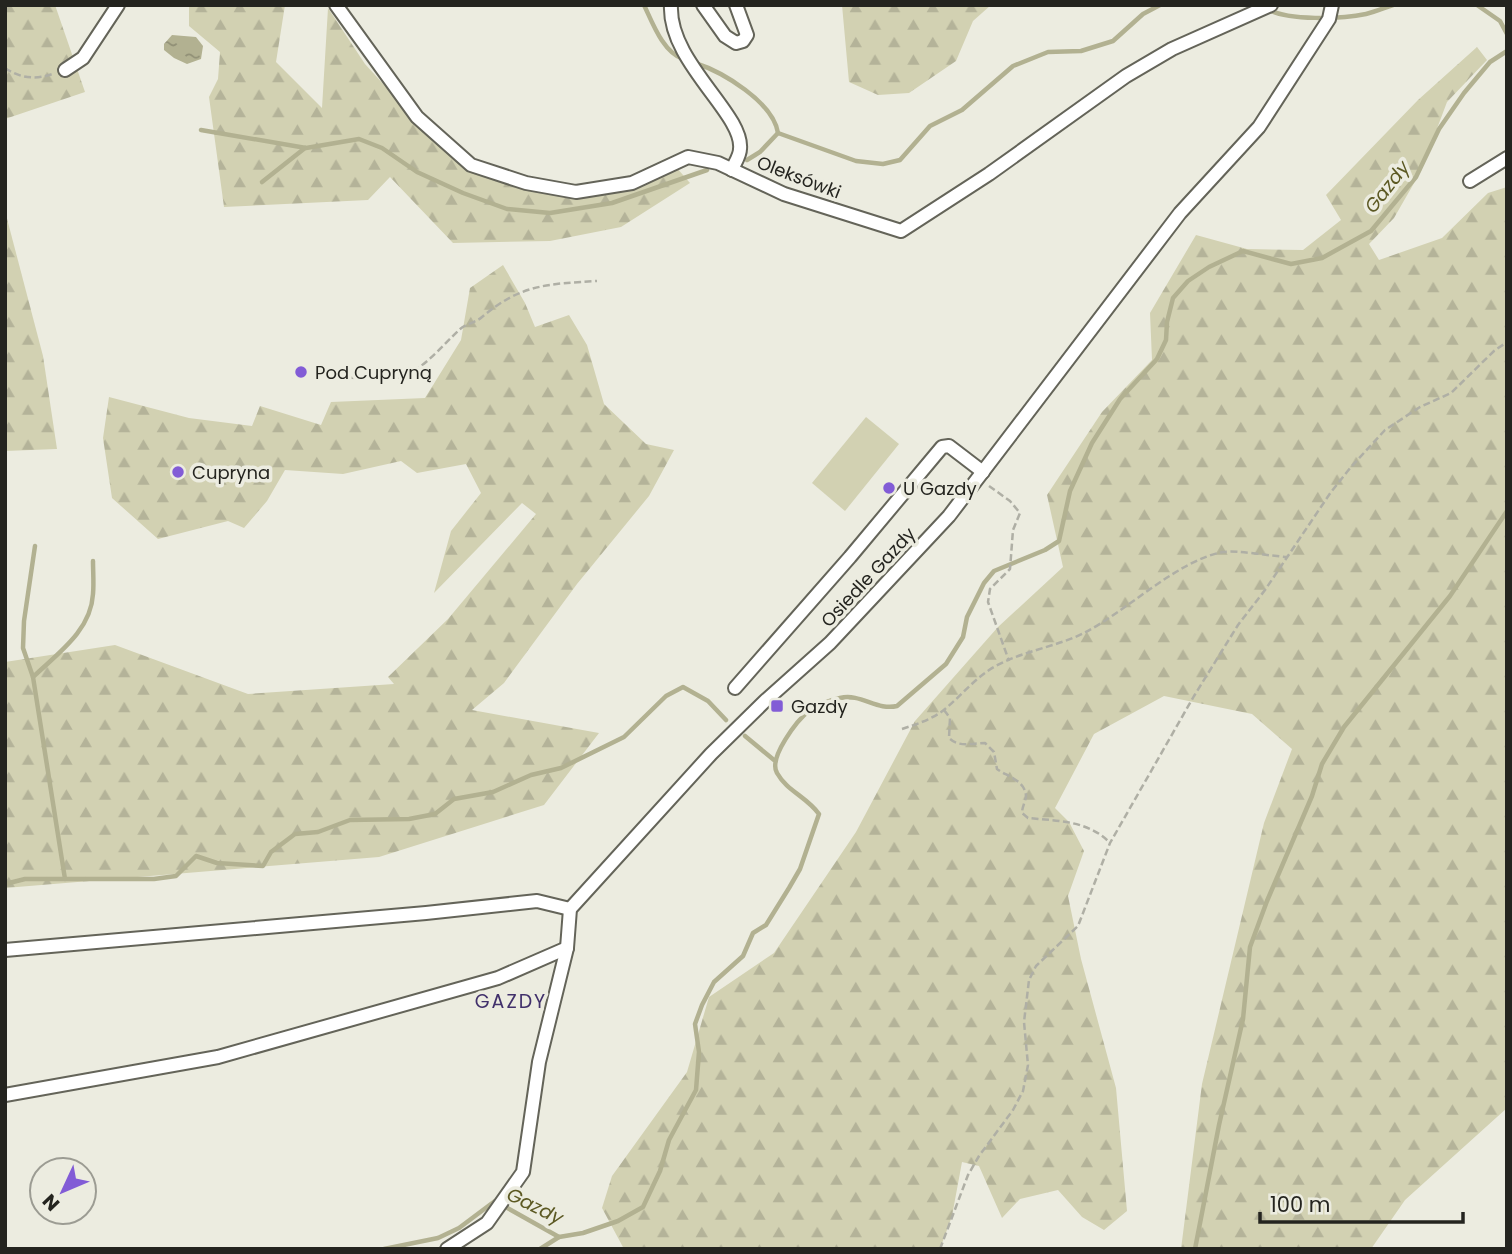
<svg xmlns="http://www.w3.org/2000/svg" width="1512" height="1254" font-family="Poppins,sans-serif">
	<style>
		.forest { fill: url(#forest-firs) }
		.park { fill: #d2d1b2 }
		.water { fill: url(#water-ripples) }
		.lines { fill: none; stroke-linecap: round; stroke-linejoin: round }
		.stream { stroke: #b2b191; stroke-width: 4.5 }
		.minor-casing { stroke: #646459; stroke-width: 16 }
		.path { stroke: #afafa5; stroke-width: 2.5; stroke-dasharray: 7 3.5; stroke-linecap: butt }
		.minor { stroke: #fff; stroke-width: 12 }
		.poi-dot { fill: #825cd6; stroke: #ecece0; stroke-width: 2.5 }
		.labels { text-anchor: middle; dominant-baseline: central; stroke-width: 7; stroke-linejoin: round; paint-order: stroke }
		.street-label { font-size: 18px; fill: #24241f; stroke: #ecece0 }
		.poi-label { font-size: 18px; fill: #24241f; stroke: #ecece0; text-anchor: start }
		.water-label { font-size: 19px; font-style: italic; fill: #5c5923; stroke: #ecece0 }
		.neighbourhood-label { font-size: 19px; letter-spacing: 2px; fill: #41306b; stroke: #ecece0 }
	</style>
	<defs>
		<pattern id="forest-firs" width="22" height="20" patternUnits="userSpaceOnUse" patternTransform="scale(1.75)"><rect width="22" height="20" fill="#d2d1b2"/><path d="M5 1l3.5 6h-7zM16 11l3.5 6h-7z" fill="#b4b399"/></pattern>
		<pattern id="water-ripples" width="26" height="14" patternUnits="userSpaceOnUse" patternTransform="scale(1.75)"><rect width="26" height="14" fill="#b2b191"/><path d="M2 4q2-2 4 0t4 0M15 11q2-2 4 0t4 0" fill="none" stroke="#919076"/></pattern>
	</defs>
	<rect width="100%" height="100%" fill="#ecece0"/>
	<!-- forest -->
	<g class="forest">
		<polygon points="5,5 55,5 85,92 5,119"/>
		<polygon points="189,5 285,5 276,62 322,108 328,8 365,64 446,153 547,194 676,167 690,183 621,227 550,241 453,243 390,177 368,200 224,207 209,97 218,79 220,52 189,26"/>
		<polygon points="842,5 991,5 973,21 956,61 909,93 878,95 849,82"/>
		<polygon points="1477,47 1487,60 1447,102 1421,171 1394,218 1369,244 1379,260 1442,238 1488,193 1507,187 1507,1108 1405,1200 1371,1249 1181,1249 1202,1084 1264,823 1292,749 1252,714 1164,696 1094,734 1055,808 1069,822 1084,851 1068,896 1081,959 1116,1088 1127,1211 1104,1230 1082,1217 1058,1190 1020,1199 1002,1218 979,1166 962,1162 952,1216 940,1249 624,1249 602,1208 612,1176 687,1072 709,997 774,953 856,832 915,721 998,627 1063,567 1047,495 1102,412 1152,360 1150,313 1196,235 1247,249 1303,250 1341,220 1326,195 1418,100"/>
		<polygon points="5,211 43,356 57,449 5,451"/>
		<polygon points="503,265 525,303 535,327 569,315 587,345 604,404 646,444 674,450 649,496 577,584 504,683 472,710 599,733 544,805 379,857 5,888 5,662 115,645 248,694 394,684 388,677 448,619 536,514 522,503 434,593 451,531 481,493 466,464 417,473 401,461 343,474 285,470 267,501 244,528 228,521 158,539 112,498 103,438 109,397 189,418 252,426 260,406 321,425 331,402 425,398 461,340 470,288"/>
	</g>
	<!-- park -->
	<polygon class="park" points="866,417 899,444 845,511 812,483"/>
	<!-- water -->
	<polygon class="water" points="172,35 196,37 203,46 201,59 187,64 174,58 164,50 164,44"/>
	<g class="lines">
		<!-- stream -->
		<g class="stream">
			<path d="M644,5C653,24 663,52 683,59"/>
			<polyline points="1477,5 1500,21 1507,34"/>
			<path d="M1267,9C1288,21 1341,19 1366,14C1375,12 1384,8 1393,5"/>
			<path d="M695,63C723,72 773,102 778,133L856,161L883,164L900,160L930,126L962,110L1013,66L1048,52L1081,51L1113,41L1143,14L1160,5"/>
			<polyline points="201,130 306,148 359,139 382,148 417,172 463,193 507,209 550,213 612,203 707,170"/>
			<polyline points="747,160 760,152 778,133"/>
			<polyline points="262,182 305,148"/>
			<polyline points="35,546 24,621 23,648 33,677 65,879"/>
			<path d="M33,677C57,654 91,631 93,594C94,583 93,572 93,561"/>
			<polyline points="745,736 774,760"/>
			<polyline points="5,884 25,879 154,879 176,876 196,856 217,863 263,866 271,852 295,834 318,832 350,820 409,819 435,814 454,799 493,792 531,775 561,768 624,737 666,696 683,687 708,701 726,720"/>
			<path d="M384,1249L438,1238L459,1228L495,1201L559,1237L583,1233L618,1221L643,1207L660,1171L669,1140L696,1090L699,1052L695,1024L702,1005L714,982L743,956L753,933L766,925L789,888L800,869L819,814C807,797 787,791 777,773C768,758 797,720 810,710C817,705 831,700 840,698C861,693 877,711 897,706L946,664L963,637L967,617L984,583L994,571L1045,550L1059,541L1070,491L1092,443L1120,399L1157,359L1166,340L1167,322L1173,298L1188,281L1209,267L1243,251L1291,264L1322,258L1371,231L1416,177L1439,129L1464,93L1490,62L1507,51"/>
			<polyline points="540,1249 559,1237"/>
			<polyline points="1195,1249 1219,1125 1243,1019 1250,947 1267,901 1312,796 1322,764 1344,727 1450,596 1507,511"/>
		</g>
		<defs>
			<g id="minor">
				<polyline points="336,5 417,117 471,165 526,183 576,192 632,183 688,157 718,163 784,194 901,231 989,174 1126,76 1172,49 1271,5"/>
				<path d="M671,5C668,62 744,114 740,149C740,156 734,164 732,170"/>
				<polyline points="703,5 725,36 736,43 743,41 747,35 736,5"/>
				<polyline points="65,70 83,58 118,5"/>
				<polyline points="1470,181 1507,158"/>
				<polyline points="735,688 850,557 942,447 949,446 983,472"/>
				<polyline points="5,950 426,913 537,901 570,909"/>
				<polyline points="5,1095 218,1057 498,978 567,948"/>
				<polyline points="447,1249 487,1223 523,1172 539,1062 567,948 570,909 711,754 765,701 830,643 949,516 1180,213 1259,127 1329,19 1332,5"/>
			</g>
		</defs>
		<!-- minor casing -->
		<use href="#minor" class="minor-casing"/>
		<!-- path -->
		<g class="path">
			<path d="M5,68C21,79 38,80 55,73"/>
			<path d="M341,378C359,377 382,381 400,377C420,373 444,344 459,330C465,324 475,323 482,317C521,284 548,284 597,281"/>
			<polyline points="989,486 1010,501 1020,513 1013,530 1010,569 990,589 988,602 1009,661"/>
			<path d="M944,710L950,718L949,738C959,748 972,743 985,743L994,752L997,769C1006,776 1025,780 1026,796C1026,800 1022,807 1022,813L1028,818C1057,821 1088,820 1110,843"/>
			<path d="M902,729C917,724 933,719 945,709C962,695 975,678 994,667C1022,651 1056,647 1084,633C1127,611 1178,560 1223,552C1238,550 1270,556 1287,557"/>
			<polyline points="940,1249 968,1175 979,1156 1013,1110 1023,1091 1028,1065 1024,1022 1029,980 1036,966 1078,926 1110,843 1194,696 1238,625 1265,590 1331,492 1351,467 1385,430 1420,407 1451,393 1494,351 1507,342"/>
		</g>
		<!-- minor -->
		<use href="#minor" class="minor"/>
	</g>
	<!-- markers -->
	<g class="poi-dot">
		<circle cx="301" cy="372" r="7"/>
		<circle cx="178" cy="472" r="7"/>
		<circle cx="889" cy="488" r="7"/>
		<rect x="770" y="699" width="14" height="14" rx="3.5"/>
	</g>
	<g class="labels">
		<!-- street labels -->
		<g class="street-label">
			<text transform="translate(799 177) rotate(21)">Oleksówki</text>
			<text transform="translate(868 577) rotate(-47)">Osiedle Gazdy</text>
		</g>
		<!-- poi labels -->
		<g class="poi-label">
			<text x="315" y="372">Pod Cupryną</text>
			<text x="192" y="472">Cupryna</text>
			<text x="903" y="488">U Gazdy</text>
			<text x="791" y="706">Gazdy</text>
		</g>
		<!-- water labels -->
		<g class="water-label">
			<text transform="translate(1387 187) rotate(-52)">Gazdy</text>
			<text transform="translate(535 1206) rotate(26)">Gazdy</text>
		</g>
		<!-- neighbourhood labels -->
		<g class="neighbourhood-label">
			<text x="511" y="1001">GAZDY</text>
		</g>
	</g>
	<!-- border -->
	<rect width="1512" height="1254" fill="none" stroke="#24241f" stroke-width="14"/>
	<!-- north arrow -->
	<g transform="translate(63 1191) rotate(226)"><circle r="33" fill="#ecece0" stroke="#9c9c93" stroke-width="2"/>
	<path d="M0-5L12 26L0 18L-12 26Z" fill="#825cd6"/>
	<text y="-10" font-size="19" font-weight="bold" text-anchor="middle" fill="#24241f">N</text>
	</g>
	<!-- scale -->
	<path d="M1260 1212v10h203v-10" fill="none" stroke="#24241f" stroke-width="3.5"/>
	<text x="1270" y="1212" font-size="21" fill="#24241f" stroke="#ecece0" stroke-width="5" paint-order="stroke">100 m</text>
</svg>
